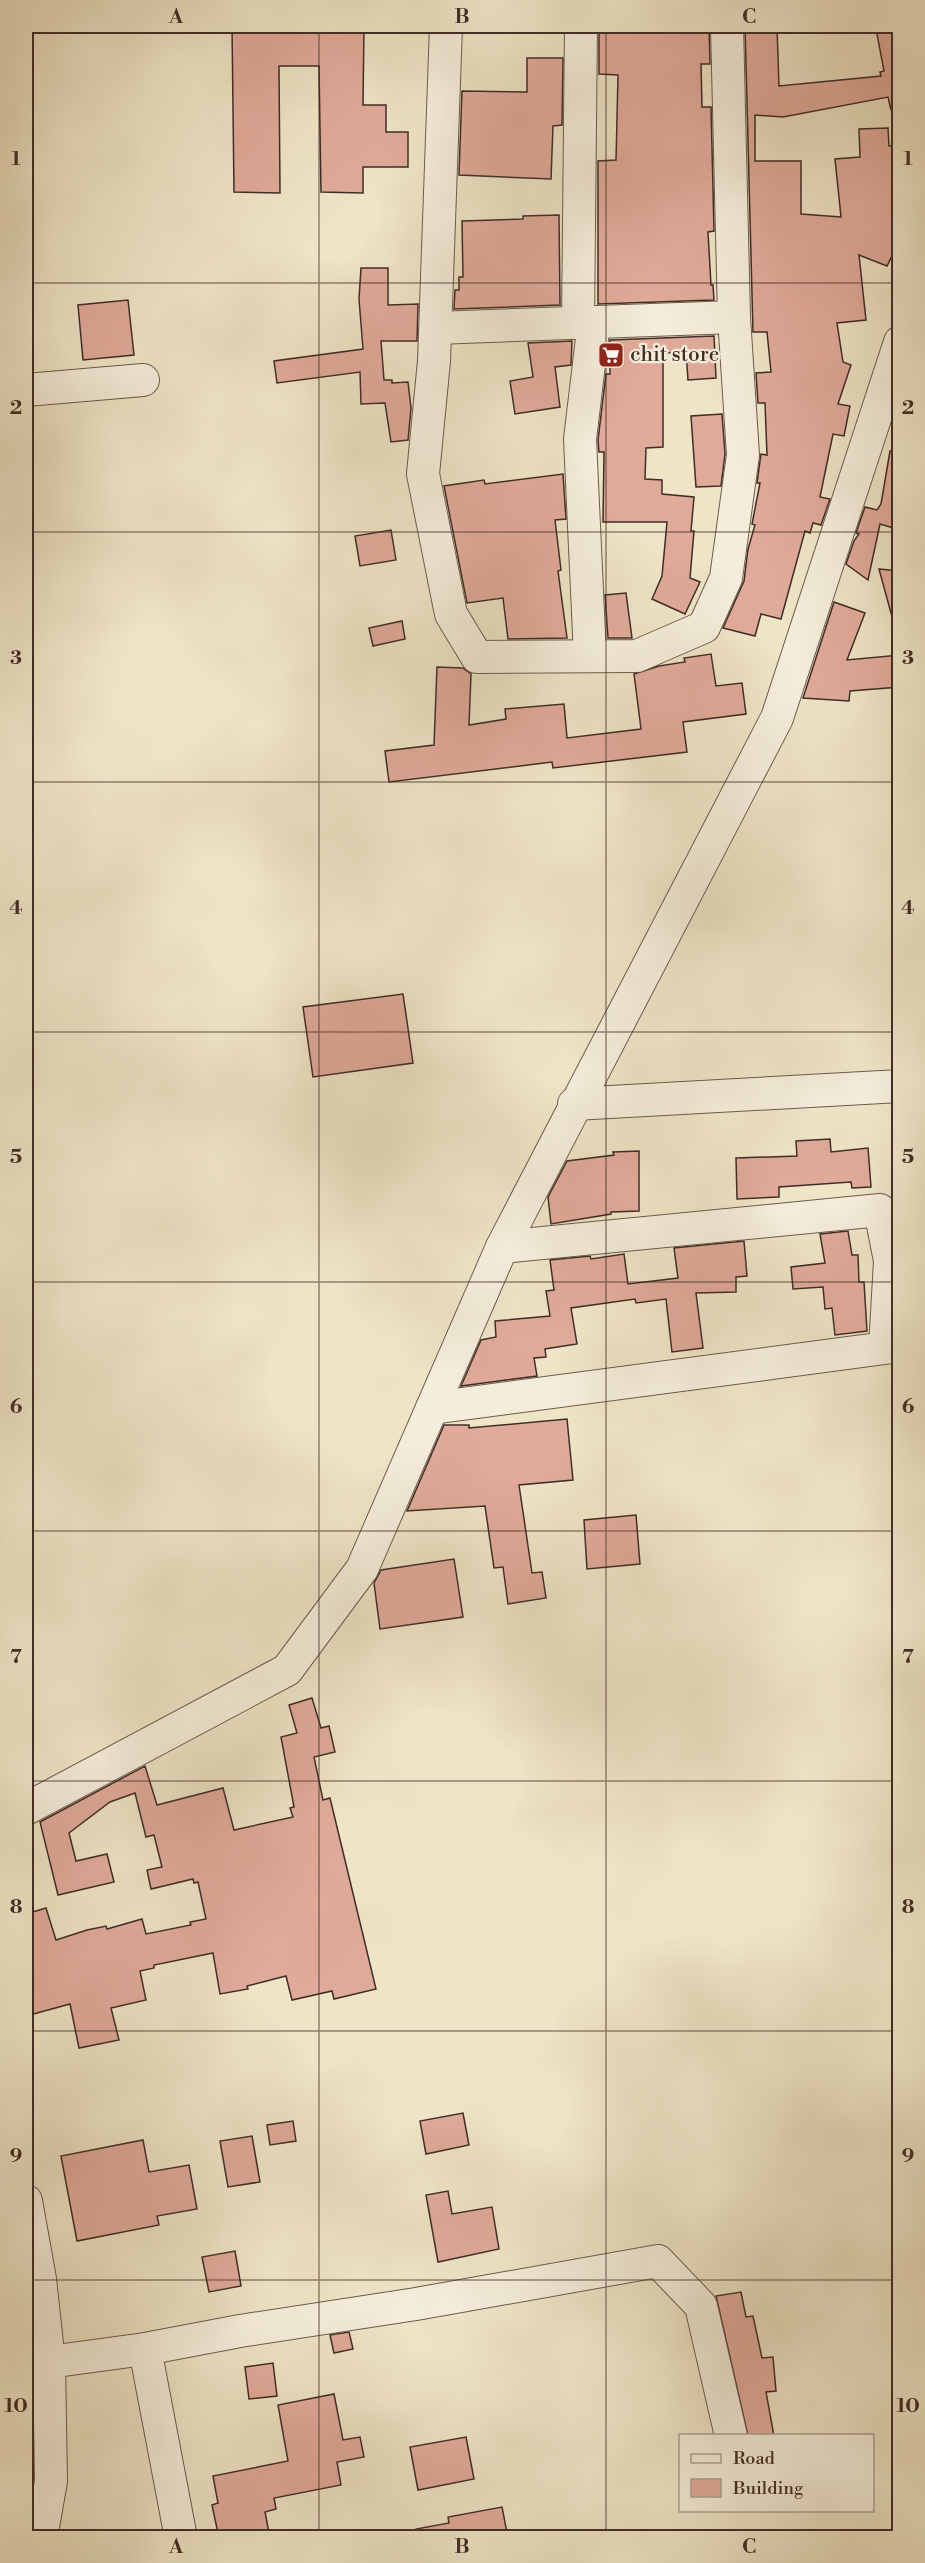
<svg xmlns="http://www.w3.org/2000/svg" width="925" height="2563" font-family="'Libre Bodoni',serif">
	<style>
		.building { fill: #e0aa9a; stroke: #402d25; stroke-width: 1.5 }
		.lines { fill: none; stroke-linecap: round; stroke-linejoin: round }
		.minor-casing { stroke: #6c5b4d; stroke-width: 34 }
		.minor { stroke: #f4edda; stroke-width: 32 }
		.grid { fill: none; stroke: #402d25; stroke-width: 1.5; stroke-opacity: 0.55 }
		.labels { text-anchor: middle; dominant-baseline: central; stroke-width: 4.5; stroke-linejoin: round; paint-order: stroke }
		.poi-label { font-size: 21px; fill: #402d25; stroke: #f4edda; text-anchor: start }
		.neatline { fill: none; stroke: #402d25; stroke-width: 2 }
		.grid-label { font-size: 20px; text-anchor: middle; font-weight: bold; fill: #402d25 }
	</style>
	<rect width="100%" height="100%" fill="#eee4c6"/>
	<filter id="stains"><feTurbulence type="fractalNoise" baseFrequency=".00333" numOctaves="4"/><feColorMatrix values="0 0 0 0 .2 0 0 0 0 .09 0 0 0 0 .02 0 0 0 .5 -.17"/></filter>
	<radialGradient id="worn" r=".72"><stop offset=".6" stop-color="#630" stop-opacity="0"/><stop offset="1" stop-color="#630" stop-opacity=".3"/></radialGradient>
	<!-- building -->
	<g class="building">
		<polygon points="232,26 364,26 363,105 386,105 386,132 408,132 408,167 363,167 363,193 321,192 319,66 279,66 280,193 234,192"/>
		<polygon points="599,26 709,26 710,64 701,64 702,107 711,107 714,231 708,232 711,285 713,285 714,300 598,304 598,161 616,160 618,75 599,74"/>
		<polygon points="745,26 777,26 779,86 881,76 880,72 884,71 876,29 896,26 900,45 900,109 891,110 888,97 783,117 755,115 755,161 801,161 801,214 841,217 835,159 860,157 859,129 888,128 889,146 900,145 900,239 887,266 859,255 866,320 837,323 843,362 851,365 838,404 850,406 844,436 833,434 820,497 830,499 821,525 813,523 810,533 805,531 781,619 761,614 755,636 723,628 744,581 748,549 755,525 752,524 760,483 757,483 761,454 767,455 765,403 758,403 756,373 771,372 767,332 753,332"/>
		<polygon points="527,58 563,58 562,125 553,126 551,179 459,175 462,91 527,92"/>
		<polygon points="559,215 560,305 454,309 455,290 459,290 459,277 463,277 462,221 523,219 523,216"/>
		<polygon points="361,268 388,268 388,305 418,304 417,341 381,341 384,380 392,380 392,383 408,382 411,408 408,440 391,442 385,403 361,404 360,372 277,383 274,361 363,349 359,299"/>
		<polygon points="128,300 134,355 83,360 78,305"/>
		<polygon points="714,336 716,378 688,380 686,352 663,353 663,447 646,448 645,479 662,480 662,494 694,497 691,531 694,531 690,578 700,582 685,614 652,599 662,576 667,522 603,522 604,452 599,452 598,440 606,374 610,374 610,340"/>
		<polygon points="572,341 571,365 555,367 560,407 515,414 510,381 533,377 528,343"/>
		<polygon points="722,414 725,454 721,486 696,487 691,416"/>
		<polygon points="890,451 900,451 900,530 880,524 868,580 846,564 854,541 859,534 856,533 865,507 877,510 881,504"/>
		<polygon points="563,474 566,519 555,520 561,570 558,571 567,638 508,639 503,598 467,603 444,486 484,480 485,484"/>
		<polygon points="391,530 396,560 360,566 355,536"/>
		<polygon points="879,569 900,571 900,624 894,624"/>
		<polygon points="626,593 632,638 608,638 605,595"/>
		<polygon points="834,602 865,613 847,660 900,655 900,687 850,691 849,701 803,698"/>
		<polygon points="402,621 405,639 373,646 369,628"/>
		<polygon points="711,654 716,686 742,683 746,714 683,722 687,752 553,768 552,762 389,782 385,751 434,745 437,667 463,668 471,674 469,725 506,719 505,709 564,704 567,738 641,729 634,674 659,666 685,662 684,658"/>
		<polygon points="403,994 413,1063 313,1077 303,1007"/>
		<polygon points="830,1139 831,1152 868,1148 871,1187 852,1188 851,1182 779,1187 779,1197 737,1199 736,1158 797,1156 796,1141"/>
		<polygon points="639,1151 639,1211 611,1212 611,1214 551,1224 548,1197 567,1161 614,1155 613,1152"/>
		<polygon points="848,1231 852,1255 858,1255 859,1282 864,1282 867,1331 835,1335 832,1308 825,1309 823,1287 793,1289 791,1267 825,1263 820,1234"/>
		<polygon points="744,1241 747,1276 736,1277 736,1292 696,1293 703,1348 672,1352 666,1299 636,1303 635,1299 571,1308 577,1344 545,1349 546,1357 534,1358 537,1376 461,1386 481,1340 496,1337 495,1321 550,1316 546,1291 554,1290 550,1260 590,1256 591,1259 624,1254 628,1284 678,1278 674,1248"/>
		<polygon points="567,1419 573,1480 519,1485 532,1573 542,1572 546,1598 508,1604 503,1567 494,1568 485,1506 407,1511 444,1425 469,1425 469,1428"/>
		<polygon points="636,1515 640,1564 587,1569 584,1520"/>
		<polygon points="454,1559 463,1617 380,1629 374,1583 381,1570"/>
		<polygon points="312,1698 321,1728 329,1726 335,1752 314,1757 323,1800 330,1798 376,1989 334,1999 332,1991 292,2000 286,1976 247,1986 248,1989 220,1994 213,1953 154,1965 154,1968 140,1971 146,2000 111,2008 119,2040 79,2048 70,2004 26,2016 26,1914 46,1908 56,1940 87,1930 106,1926 107,1929 142,1919 146,1934 191,1925 190,1922 206,1919 198,1882 194,1883 193,1879 151,1889 147,1870 162,1867 154,1835 146,1837 135,1793 110,1802 69,1833 76,1861 107,1854 114,1882 58,1895 40,1822 145,1766 157,1805 223,1788 234,1830 293,1817 290,1808 294,1807 281,1737 297,1733 289,1705"/>
		<polygon points="463,2113 469,2145 426,2154 420,2121"/>
		<polygon points="293,2121 296,2141 270,2145 267,2125"/>
		<polygon points="252,2136 260,2182 228,2187 220,2141"/>
		<polygon points="143,2140 149,2172 189,2165 197,2209 157,2216 159,2225 77,2241 61,2156"/>
		<polygon points="448,2191 452,2214 492,2207 499,2249 438,2262 426,2195"/>
		<polygon points="235,2251 241,2286 209,2292 202,2257"/>
		<polygon points="741,2292 746,2317 753,2316 762,2358 773,2357 776,2391 766,2392 774,2436 748,2436 716,2296"/>
		<polygon points="349,2332 353,2349 334,2353 330,2335"/>
		<polygon points="273,2363 277,2396 249,2399 245,2367"/>
		<polygon points="334,2394 343,2440 360,2437 364,2457 337,2462 341,2485 274,2498 276,2509 265,2512 270,2538 219,2538 212,2505 218,2503 213,2476 288,2461 278,2405"/>
		<polygon points="466,2437 474,2479 418,2490 410,2447"/>
		<polygon points="502,2507 508,2538 417,2538 416,2529 449,2523 448,2517"/>
	</g>
	<g class="lines">
		<defs>
			<g id="minor">
				<polyline points="446,26 434,361 423,474 451,614 477,657 637,656 704,627 726,578 743,455 734,317 727,26"/>
				<polyline points="578,323 581,26"/>
				<polyline points="436,328 734,317"/>
				<polyline points="26,390 143,380"/>
				<polyline points="590,656 580,439 594,322"/>
				<polyline points="574,1104 900,1086"/>
				<polyline points="432,1408 885,1348 890,1261 880,1210 502,1247"/>
				<polyline points="26,1809 287,1670 362,1569 502,1247 777,718 900,342"/>
				<polyline points="26,2201 40,2279 49,2362 51,2481 41,2538"/>
				<polyline points="145,2349 181,2538"/>
				<polyline points="49,2362 145,2349 240,2331 416,2304 658,2261 701,2306 731,2436"/>
			</g>
		</defs>
		<!-- minor casing -->
		<use href="#minor" class="minor-casing"/>
		<!-- minor -->
		<use href="#minor" class="minor"/>
	</g>
	<!-- grid -->
	<path class="grid" d="M319,26V2538M606,26V2538M26,283H900M26,532H900M26,782H900M26,1032H900M26,1282H900M26,1531H900M26,1781H900M26,2031H900M26,2280H900"/>
	<!-- icons -->
	<defs>
		<symbol id="supermarket-square" viewBox="-11 -11 22 22"><rect x="-9" y="-9" width="18" height="18" rx="4" fill="#8f2418" stroke="#f4edda"/><path d="M-6-5.5h2.5l.6 2H6L4.5 2H-2.5L-4.4-4H-6ZM-1.5 3.2a1.3 1.3 0 1 0 .1 0ZM3 3.2a1.3 1.3 0 1 0 .1 0Z" fill="#fff"/></symbol>
	</defs>
	<g fill-rule="evenodd">
		<use href="#supermarket-square" x="596" y="340" width="30" height="30"/>
	</g>
	<g class="labels">
		<!-- poi labels -->
		<g class="poi-label">
			<text x="630" y="355">chit store</text>
		</g>
	</g>
	<!-- margin -->
	<rect width="925" height="2563" fill="none" stroke="#eee4c6" stroke-width="66"/>
	<!-- legend -->
	<rect x="679" y="2434" width="195" height="78" fill="#f4edda" stroke="#aca092" stroke-width="1.5"/>
	<rect x="691" y="2454" width="30" height="9" fill="#f4edda" stroke="#aca092" stroke-width="1.5"/>
	<text x="733" y="2464" font-size="18" fill="#402d25">Road</text>
	<rect x="691" y="2479" width="30" height="18" fill="#e0aa9a" stroke="#aca092" stroke-width="1.5"/>
	<text x="733" y="2494" font-size="18" fill="#402d25">Building</text>
	<rect x="33" y="33" width="859" height="2497" class="neatline"/>
	<g class="grid-label">
		<text x="176" y="23">A</text>
		<text x="462" y="23">B</text>
		<text x="749" y="23">C</text>
		<text x="16" y="165">1</text>
		<text x="908" y="165">1</text>
		<text x="16" y="414">2</text>
		<text x="908" y="414">2</text>
		<text x="16" y="664">3</text>
		<text x="908" y="664">3</text>
		<text x="16" y="914">4</text>
		<text x="908" y="914">4</text>
		<text x="16" y="1163">5</text>
		<text x="908" y="1163">5</text>
		<text x="16" y="1413">6</text>
		<text x="908" y="1413">6</text>
		<text x="16" y="1663">7</text>
		<text x="908" y="1663">7</text>
		<text x="16" y="1913">8</text>
		<text x="908" y="1913">8</text>
		<text x="16" y="2162">9</text>
		<text x="908" y="2162">9</text>
		<text x="16" y="2412">10</text>
		<text x="908" y="2412">10</text>
		<text x="176" y="2553">A</text>
		<text x="462" y="2553">B</text>
		<text x="749" y="2553">C</text>
	</g>
	<rect width="100%" height="100%" filter="url(#stains)"/>
	<rect width="100%" height="100%" fill="url(#worn)"/>
</svg>
